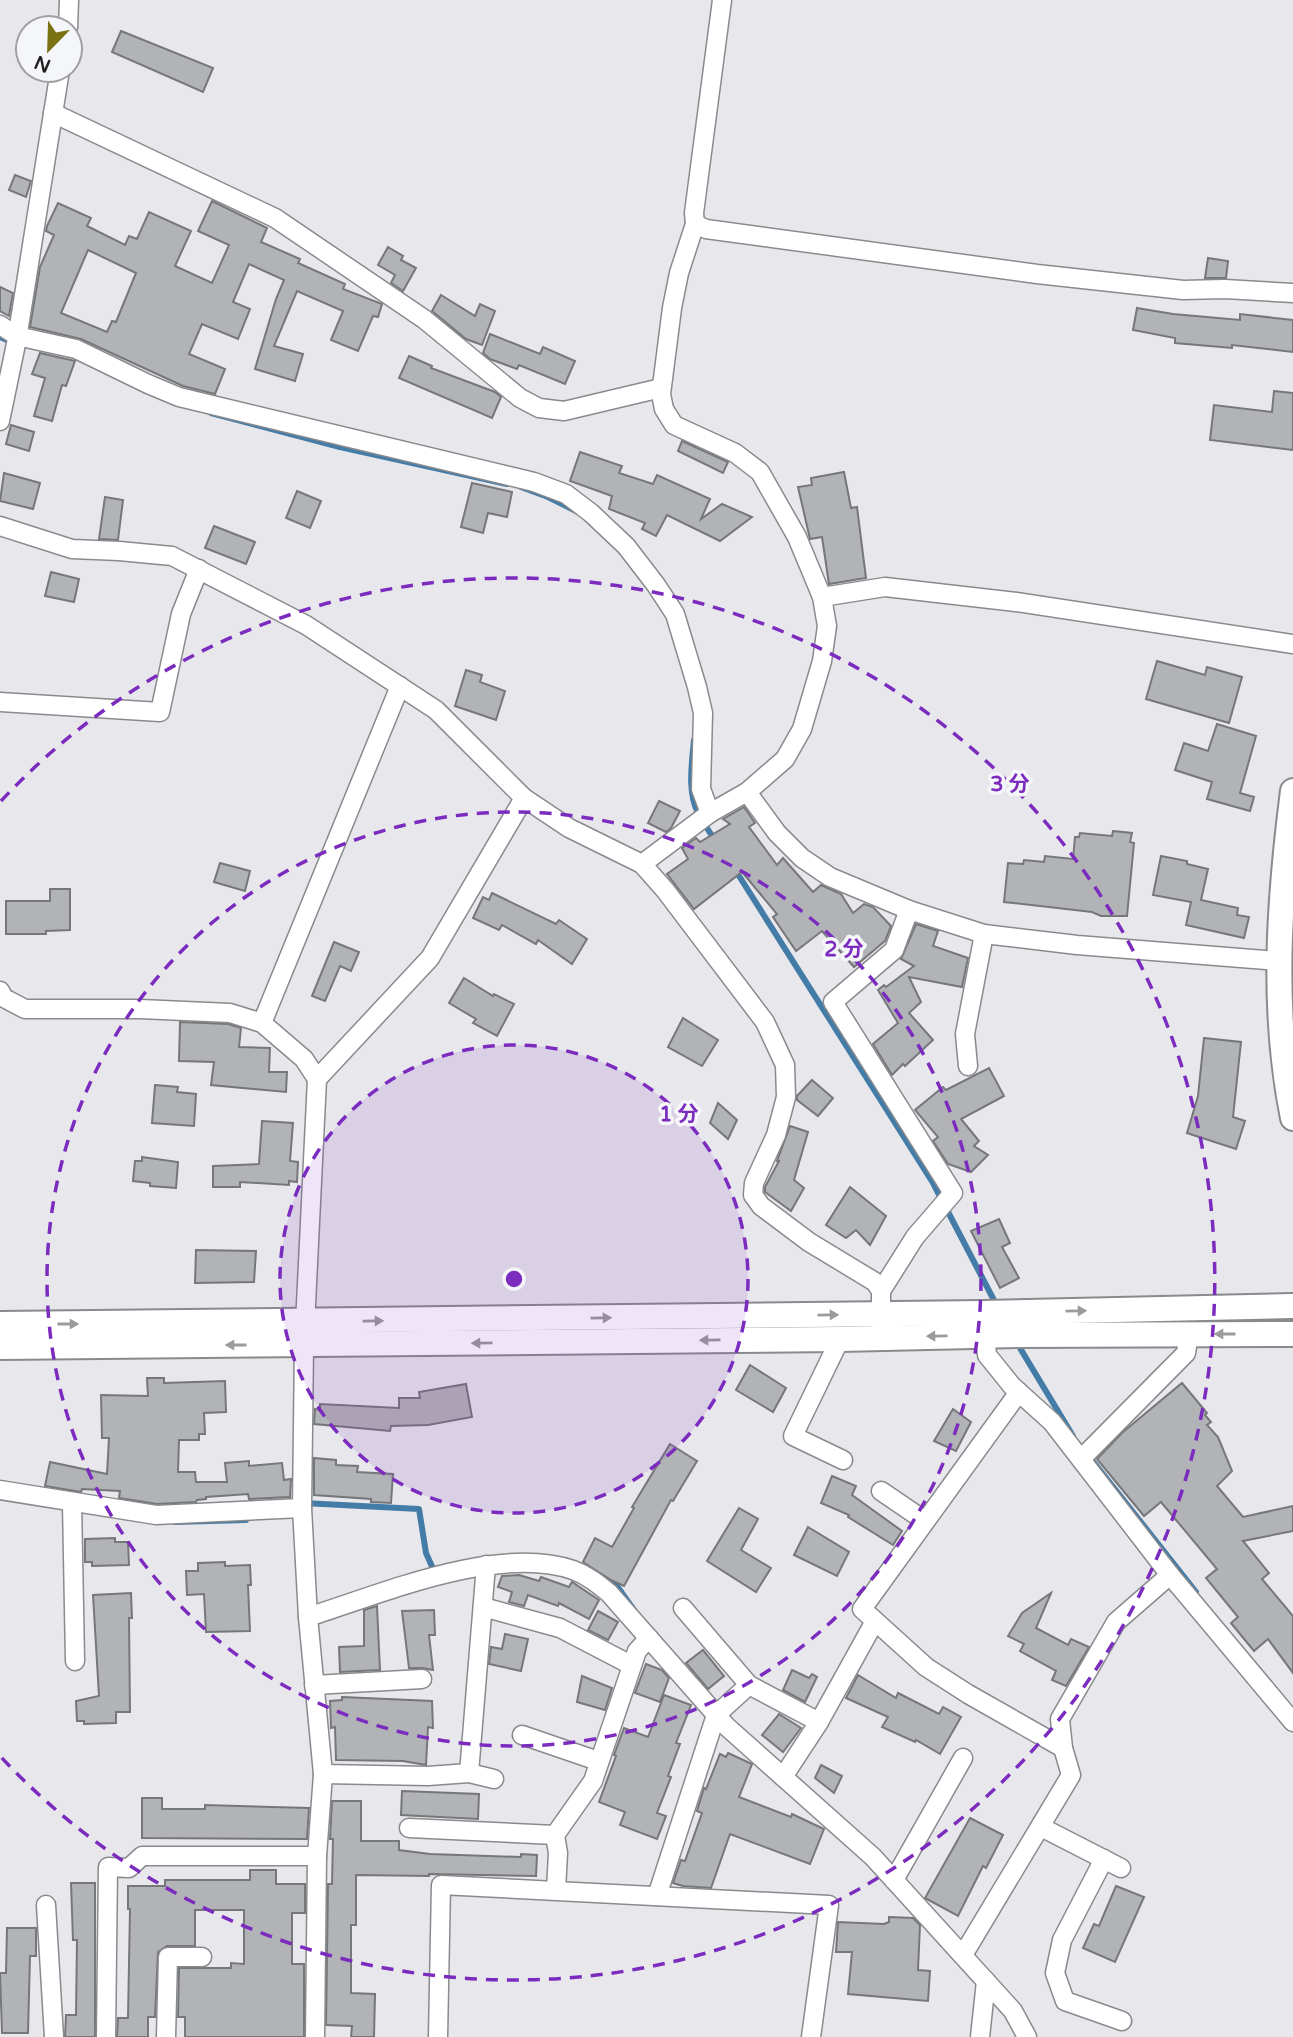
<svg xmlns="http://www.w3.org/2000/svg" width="1293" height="2037" font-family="'Varela Round','Noto Sans JP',sans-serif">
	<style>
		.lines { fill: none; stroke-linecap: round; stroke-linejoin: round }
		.stream { stroke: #447ca8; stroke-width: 6 }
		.building { fill: #b2b3b6; stroke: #76777a; stroke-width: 2; fill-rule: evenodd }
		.street-casing { stroke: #898a8d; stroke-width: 21 }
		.secondary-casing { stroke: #898a8d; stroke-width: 28 }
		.street { stroke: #fff; stroke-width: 18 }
		.secondary { stroke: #fff; stroke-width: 24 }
		.oneway { fill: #9b9b9b }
		.ring { fill: none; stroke: #7b2cbf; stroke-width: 3.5; stroke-dasharray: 12 9 }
		.centre { fill: #7b2cbf; stroke: #f5f6f9; stroke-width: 3.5 }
		.ring-label { font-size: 21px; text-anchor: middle; font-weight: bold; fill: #7b2cbf; stroke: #f5f6f9; stroke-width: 7; stroke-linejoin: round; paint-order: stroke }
	</style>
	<rect width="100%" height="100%" fill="#e8e8ec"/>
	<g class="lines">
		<!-- stream -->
		<g class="stream">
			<polyline points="0,337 14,343"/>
			<polyline points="211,413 340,447 507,484"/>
			<polyline points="521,487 548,497 578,512"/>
			<path d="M694,740C692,763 687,791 698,813C703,823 710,832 716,842"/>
			<polyline points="734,868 933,1183 997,1306"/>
			<polyline points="1017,1343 1073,1436"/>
			<polyline points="1088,1455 1196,1592"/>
			<polyline points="303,1503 419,1509 426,1553 434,1571 438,1570"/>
			<polyline points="175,1522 246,1520"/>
			<polyline points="598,1575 617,1586 634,1610"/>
		</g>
	</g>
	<!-- building -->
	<g class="building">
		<polygon points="121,31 213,68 203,92 112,52"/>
		<polygon points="15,175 31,181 26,197 9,190"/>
		<path d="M212,201L267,228L261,242L300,259L298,263L345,284L343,289L382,304L378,317L373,316L358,351L331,340L343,311L297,291L274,346L303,354L295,381L255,369L276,299L284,280L249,264L233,302L250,309L238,339L202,324L189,354L225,369L215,394L183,386L81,339L30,327L40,267L54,235L46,231L47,226L58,203L91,218L87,226L125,245L129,236L137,239L149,212L191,231L175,266L212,283L229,245L198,231ZM88,250L136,273L116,322L112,321L107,332L61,313Z"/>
		<polygon points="388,247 403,256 401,260 416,268 403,291 391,283 395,275 378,265"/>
		<polygon points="1208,258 1228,261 1226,278 1205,278"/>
		<polygon points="0,287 13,293 9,316 0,311"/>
		<polygon points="441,295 475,316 480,304 495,311 482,345 466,339 432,311"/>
		<polygon points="1137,308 1173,314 1240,320 1240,314 1293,320 1293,352 1232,345 1232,348 1175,343 1175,338 1133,330"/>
		<polygon points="490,334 540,354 543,347 575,361 565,384 519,365 517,369 490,359 483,353"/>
		<polygon points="40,353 75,361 66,386 62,385 52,421 34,416 45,378 32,374"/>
		<polygon points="409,356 432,366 431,368 495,392 501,397 492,418 399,378"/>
		<polygon points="1274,391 1293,393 1293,450 1210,440 1214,405 1272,412"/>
		<polygon points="11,425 34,432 29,451 6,444"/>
		<polygon points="682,441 728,462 723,473 678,451"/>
		<polygon points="580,452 622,466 619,473 653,484 657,475 710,499 701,519 722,504 752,517 720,541 667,515 656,536 642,529 645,523 609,509 612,496 570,481"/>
		<polygon points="844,472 851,508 857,507 866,578 829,584 822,537 810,539 798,487 812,485 811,478"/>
		<polygon points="4,473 40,483 33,509 0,501"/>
		<polygon points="472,483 512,492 507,517 488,513 483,533 461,527"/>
		<polygon points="297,491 321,501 310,528 286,518"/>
		<polygon points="105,497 123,500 118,540 99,539"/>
		<polygon points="214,526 255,542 246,564 205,548"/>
		<polygon points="51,572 79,579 74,602 45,596"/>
		<polygon points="1157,661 1205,675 1207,667 1242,677 1229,723 1146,699"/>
		<polygon points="466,670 482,675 480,682 505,691 496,720 455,706"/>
		<polygon points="1217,724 1256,736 1240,793 1254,797 1250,811 1207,799 1212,782 1175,770 1184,743 1208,751"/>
		<polygon points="659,801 680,811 671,828 666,832 648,823"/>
		<polygon points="744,807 755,823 749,827 777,865 783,858 813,892 821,885 841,894 853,913 864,904 873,907 891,926 885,941 854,967 822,931 796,951 773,917 777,914 742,872 694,909 667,874 688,859 682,848 696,838 700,842 730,824 723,819"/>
		<polygon points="1113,831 1132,833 1130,842 1134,843 1127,916 1101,916 1092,912 1004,902 1008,863 1023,864 1024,860 1044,862 1045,856 1073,859 1075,837 1079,837 1080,833 1112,836"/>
		<polygon points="1161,856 1187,861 1187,864 1208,869 1201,900 1238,908 1237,915 1249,917 1244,938 1186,925 1191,902 1153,895"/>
		<polygon points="220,863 250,871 245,891 214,882"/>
		<polygon points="50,889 70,889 70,930 46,931 46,934 6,934 6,901 50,901"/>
		<polygon points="492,893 556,924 559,920 587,939 572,964 538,940 536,944 502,925 499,930 473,918 483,897 489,900"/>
		<polygon points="916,924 938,931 933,946 968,958 962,987 909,977 921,1002 909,1013 933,1040 905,1066 903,1064 892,1075 873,1044 898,1023 878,990 884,985 886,987 914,966 901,959"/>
		<polygon points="334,942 359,952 351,971 340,966 325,1001 312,996"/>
		<polygon points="464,978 493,996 494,994 514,1004 497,1036 473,1023 476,1019 449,1003"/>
		<polygon points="683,1018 718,1040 702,1066 668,1047"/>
		<polygon points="180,1022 228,1024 241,1028 239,1047 270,1048 269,1072 287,1072 286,1092 211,1085 214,1062 179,1061"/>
		<polygon points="1204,1038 1241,1042 1233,1117 1245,1121 1236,1149 1187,1133 1198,1096"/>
		<polygon points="989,1068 1004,1096 961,1119 979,1141 974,1146 988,1155 971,1172 948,1164 933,1141 938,1137 915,1110 943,1087 946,1090"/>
		<polygon points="812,1080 833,1098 818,1116 797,1100 797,1096"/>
		<polygon points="155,1085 178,1087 177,1092 196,1094 194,1126 152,1123"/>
		<polygon points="718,1103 737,1120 728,1139 710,1123"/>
		<polygon points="262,1121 293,1123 290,1161 298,1162 297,1182 289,1181 289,1185 240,1182 240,1187 213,1187 213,1166 259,1164"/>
		<polygon points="790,1126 808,1132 794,1180 804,1188 791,1211 765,1192 765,1187 779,1161 777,1161"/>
		<polygon points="142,1157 178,1162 176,1188 150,1186 150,1183 133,1181 135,1161 142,1161"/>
		<polygon points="850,1187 886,1216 870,1245 856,1230 846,1238 826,1225"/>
		<polygon points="999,1219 1010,1243 1002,1247 1019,1278 1000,1288 971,1231"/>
		<polygon points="196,1250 256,1251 254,1282 195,1283"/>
		<polygon points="750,1365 786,1388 773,1412 736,1390"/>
		<polygon points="147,1378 164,1378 164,1383 225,1381 226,1412 204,1413 205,1434 199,1434 199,1440 179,1440 178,1472 195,1472 196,1482 227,1482 225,1463 249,1461 249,1466 282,1463 284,1480 291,1479 290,1497 249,1499 248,1494 206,1497 206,1499 197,1500 196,1502 157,1504 119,1498 120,1491 82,1489 81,1492 45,1486 50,1462 107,1474 109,1438 102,1438 101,1395 148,1396"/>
		<polygon points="1182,1383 1207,1413 1205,1415 1211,1422 1207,1425 1218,1437 1232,1471 1217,1486 1243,1517 1293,1506 1293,1531 1243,1541 1269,1573 1262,1579 1293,1616 1293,1673 1268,1639 1254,1651 1231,1623 1238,1617 1206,1578 1217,1569 1161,1502 1144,1516 1097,1459 1123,1432"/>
		<polygon points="466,1384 472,1417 428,1425 391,1426 390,1431 314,1424 315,1409 320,1410 320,1404 399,1408 399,1398 420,1398 419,1392"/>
		<polygon points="953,1409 971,1422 956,1451 934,1441"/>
		<polygon points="670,1444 697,1461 673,1501 671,1500 624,1586 611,1580 583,1562 595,1538 612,1547 634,1508 632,1507"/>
		<polygon points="314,1458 336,1460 336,1465 358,1466 357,1472 393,1474 391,1503 371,1502 371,1499 314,1495"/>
		<polygon points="832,1476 856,1486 852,1495 902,1531 893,1545 848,1517 849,1515 821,1503"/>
		<polygon points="739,1508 758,1519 741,1550 771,1568 756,1592 707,1561"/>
		<polygon points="808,1527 849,1552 837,1576 794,1555"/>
		<polygon points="115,1538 115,1542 128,1542 129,1565 92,1566 92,1562 85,1562 85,1539"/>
		<polygon points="225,1562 225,1566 250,1565 251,1585 248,1585 250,1631 206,1632 204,1594 187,1595 186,1571 198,1571 198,1563"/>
		<polygon points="519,1575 539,1581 541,1577 569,1587 572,1582 599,1600 589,1619 559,1603 558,1606 528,1595 524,1606 509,1602 512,1592 498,1587 502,1576"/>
		<polygon points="131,1593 132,1618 129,1618 130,1712 116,1712 116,1723 84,1724 84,1721 77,1721 76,1701 99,1696 93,1595"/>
		<polygon points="1051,1593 1036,1628 1068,1645 1071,1639 1089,1647 1066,1686 1052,1680 1056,1671 1020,1651 1024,1644 1008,1636 1022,1613"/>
		<polygon points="377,1606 380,1670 340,1672 339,1647 364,1646 364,1610"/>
		<polygon points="434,1610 435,1635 429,1635 433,1670 422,1668 409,1668 402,1611"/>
		<polygon points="598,1611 618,1622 608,1640 588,1630"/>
		<polygon points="505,1634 528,1639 521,1671 489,1664 491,1647 502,1649"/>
		<polygon points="703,1650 724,1676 708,1689 686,1663"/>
		<polygon points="646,1664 662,1670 669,1678 660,1702 635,1693"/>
		<polygon points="792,1670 809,1678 812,1674 817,1677 805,1702 783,1690"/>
		<polygon points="858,1675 896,1698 898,1693 939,1714 943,1707 961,1717 940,1754 916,1740 915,1742 882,1727 888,1717 846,1698"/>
		<polygon points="582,1676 612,1688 605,1710 577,1702"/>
		<polygon points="664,1695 691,1705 676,1743 680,1744 668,1776 671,1777 657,1813 666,1816 657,1839 620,1825 625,1812 599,1802 616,1756 614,1755 624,1728 648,1737"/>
		<polygon points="342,1697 432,1701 433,1728 428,1727 426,1765 403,1761 336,1760 335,1727 331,1728 330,1701 342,1700"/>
		<polygon points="779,1714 801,1728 783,1752 762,1735"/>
		<polygon points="728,1753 752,1764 739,1797 791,1817 792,1814 824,1829 810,1864 730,1834 711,1888 683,1886 673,1883 681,1860 685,1861 702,1813 697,1811 704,1788 706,1789 720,1754 726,1757"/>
		<polygon points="821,1765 842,1776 834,1793 815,1778"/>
		<polygon points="402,1791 479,1794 478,1819 401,1815"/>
		<polygon points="142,1798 162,1798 162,1809 205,1809 205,1805 309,1808 307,1839 142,1838"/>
		<polygon points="332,1801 361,1801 361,1841 399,1841 399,1850 430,1854 521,1857 521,1854 537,1855 536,1876 429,1874 429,1876 356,1875 356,1925 351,1925 351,1993 375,1994 374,2037 351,2037 352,2026 326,2025 328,1884 332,1884 333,1839 330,1839"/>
		<polygon points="970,1818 1003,1835 986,1868 983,1866 958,1916 925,1898"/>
		<polygon points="250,1870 276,1870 276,1884 305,1884 305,1913 292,1913 292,1964 304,1964 304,2037 185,2037 185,2017 178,2017 179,1968 231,1968 231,1963 244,1964 244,1910 195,1910 195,1946 167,1946 158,1952 155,2017 148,2017 148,2037 117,2037 118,2018 128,2018 130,1909 128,1909 128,1886 165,1886 165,1880 250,1880"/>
		<polygon points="71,1883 95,1883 95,2037 65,2037 66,2015 76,2015 77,1940 73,1940"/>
		<polygon points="1116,1886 1144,1897 1115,1962 1083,1948 1094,1924 1099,1926"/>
		<polygon points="889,1917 913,1918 920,1925 918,1970 930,1971 928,2001 848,1994 852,1952 836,1952 838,1922 884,1924 889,1922"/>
		<polygon points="7,1928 36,1928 36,1956 30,1956 28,2033 2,2033 0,1973 6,1973"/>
	</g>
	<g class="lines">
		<defs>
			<g id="street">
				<polyline points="68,28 69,0"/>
				<polyline points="53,113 275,218 424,319 520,398 539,408 564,411 661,388"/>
				<polyline points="695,224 706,229 1037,274 1183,290 1225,289 1293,293"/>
				<polyline points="0,325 17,336 76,349 148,384 179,397 534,482 566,494 591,513 626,546 656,585 675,614 697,687 703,713 701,789 710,813"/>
				<polyline points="0,421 17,339 60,70"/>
				<polyline points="0,526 72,549 119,551 172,556 275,609 306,625 436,710 524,798 569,828 642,864 665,890 765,1022 785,1065 786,1097 776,1135 754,1183 753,1195 761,1206 809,1242 875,1282 881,1291 881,1323"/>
				<polyline points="822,597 885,587 1016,602 1293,644"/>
				<polyline points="0,702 160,712 181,614 199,569"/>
				<polyline points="747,792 777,833 802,858 830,877 909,910 984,934 1077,945 1278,961"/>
				<polyline points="642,864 710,813 747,792 785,759 802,729 822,661 827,626 822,597 797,537 760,472 735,453 674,425 664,409 661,394 672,308 679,273 695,224 694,213 722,0"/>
				<polyline points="0,991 4,998 25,1009 140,1009 230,1013 262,1023 304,1059 317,1079 304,1345 302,1508 308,1617 323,1774 317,1856 315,2037"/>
				<polyline points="262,1023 400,686"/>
				<polyline points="968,1066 965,1034 984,934"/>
				<polyline points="317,1079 430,958 524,798"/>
				<polyline points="881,1291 915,1237 953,1193 833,1002 894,950 909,910"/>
				<polyline points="984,1324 987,1355 1012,1386 1052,1422 1170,1575 1293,1722"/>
				<polyline points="840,1339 793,1436 843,1460"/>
				<polyline points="1081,1459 1186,1353 1189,1334"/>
				<polyline points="0,1490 156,1515 302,1508"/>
				<polyline points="881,1491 925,1521"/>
				<polyline points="72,1502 75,1661"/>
				<polyline points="483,1607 560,1628 631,1665"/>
				<polyline points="683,1608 749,1685 819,1722"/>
				<path d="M308,1617C381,1594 498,1544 573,1570C587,1575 598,1584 609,1593L726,1726L873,1857L1013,2011L1027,2037"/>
				<polyline points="314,1685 422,1679"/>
				<polyline points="522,1735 598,1761"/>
				<polyline points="1063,1748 1060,1719 1116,1622 1170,1575"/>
				<polyline points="469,1773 486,1565"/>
				<polyline points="323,1774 428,1776 469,1773 494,1779"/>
				<polyline points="783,1777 819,1722 875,1621"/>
				<polyline points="1041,1827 1121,1868"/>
				<polyline points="409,1828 555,1835"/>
				<polyline points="1104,1859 1062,1940 1055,1973 1065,2001 1122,2021"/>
				<polyline points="894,1880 963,1758"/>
				<polyline points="556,1890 558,1853 555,1835 593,1781 637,1651 649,1638"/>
				<polyline points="657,1896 716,1715 749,1685"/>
				<polyline points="46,1905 54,2037"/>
				<polyline points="963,1955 1071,1775 1063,1748 968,1694 926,1667 862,1609 1019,1392"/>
				<polyline points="106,2037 108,1867 129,1868 142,1856 317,1856"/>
				<polyline points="166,2037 168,1957 202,1957"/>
				<polyline points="438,2037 441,1885 829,1905 811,2037"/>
				<polyline points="980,2037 986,1981"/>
			</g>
			<g id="secondary">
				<path d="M1293,791C1279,900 1271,1009 1293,1118"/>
				<polyline points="0,1324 983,1313 1293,1306"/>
				<polyline points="0,1347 840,1339 1021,1335 1293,1334"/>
			</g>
		</defs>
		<!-- street casing -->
		<use href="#street" class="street-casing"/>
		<!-- secondary casing -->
		<use href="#secondary" class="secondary-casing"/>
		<!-- street -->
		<use href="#street" class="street"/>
		<!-- secondary -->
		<use href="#secondary" class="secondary"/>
	</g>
	<!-- one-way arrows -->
	<defs><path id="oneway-solid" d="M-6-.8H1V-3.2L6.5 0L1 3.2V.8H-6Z" transform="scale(1.75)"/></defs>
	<g class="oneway">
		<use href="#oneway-solid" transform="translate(1076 1311) rotate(-1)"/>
		<use href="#oneway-solid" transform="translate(828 1315) rotate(-1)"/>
		<use href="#oneway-solid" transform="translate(601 1318) rotate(-1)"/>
		<use href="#oneway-solid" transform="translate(373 1321) rotate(-1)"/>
		<use href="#oneway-solid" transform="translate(68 1324)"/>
		<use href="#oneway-solid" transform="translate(1225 1334) rotate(180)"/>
		<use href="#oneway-solid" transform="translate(937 1336) rotate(179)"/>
		<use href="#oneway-solid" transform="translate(710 1340) rotate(179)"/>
		<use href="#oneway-solid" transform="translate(482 1343) rotate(179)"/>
		<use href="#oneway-solid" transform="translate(236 1345) rotate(180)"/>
	</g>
	<!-- distance rings -->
	<circle cx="514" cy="1279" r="234" fill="#7b2cbf" fill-opacity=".12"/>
	<g class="ring">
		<circle cx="514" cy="1279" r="234"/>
		<circle cx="514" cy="1279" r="467"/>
		<path d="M1 801A701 701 0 1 1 1 1757"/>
	</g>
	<circle cx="514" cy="1279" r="10" class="centre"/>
	<g class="ring-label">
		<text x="1010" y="791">3 分</text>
		<text x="844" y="956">2 分</text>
		<text x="679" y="1121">1 分</text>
	</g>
	<!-- north arrow -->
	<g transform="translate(49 49) rotate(203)"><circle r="33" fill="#f5f6f9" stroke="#a0a0a3" stroke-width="2"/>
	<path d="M0-5L12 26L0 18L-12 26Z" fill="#7a7213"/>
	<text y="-10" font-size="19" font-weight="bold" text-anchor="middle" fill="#202021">N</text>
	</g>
</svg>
